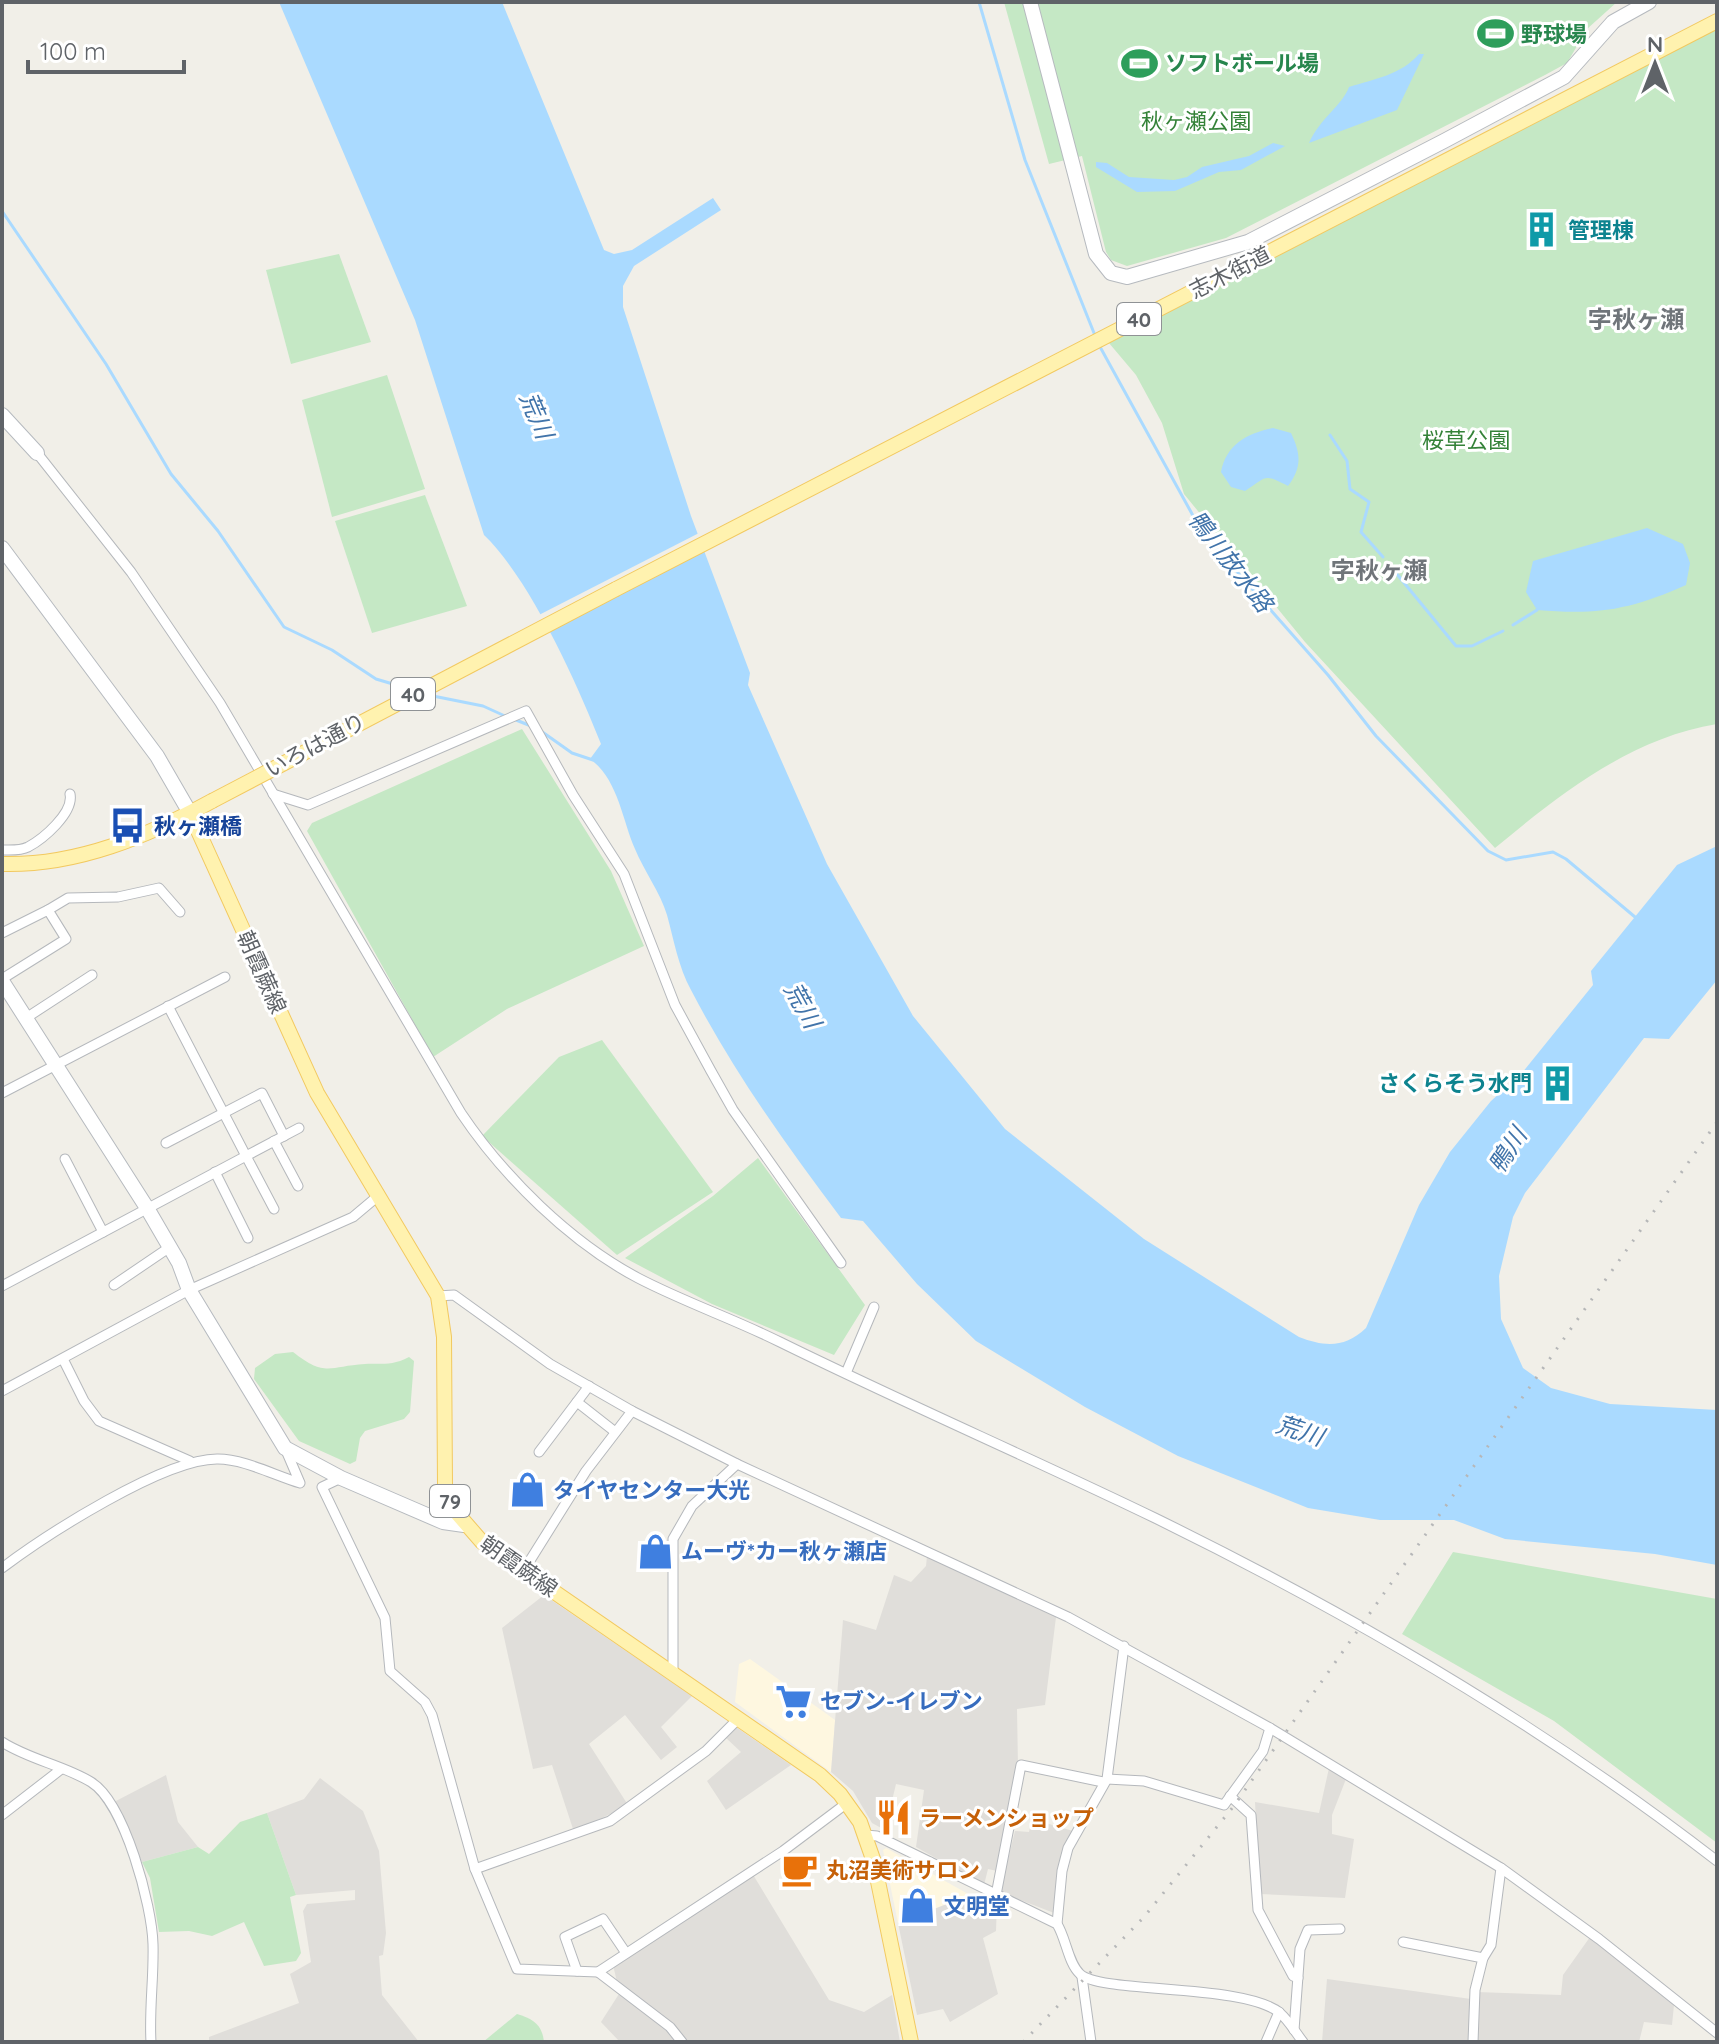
<svg xmlns="http://www.w3.org/2000/svg" width="1719" height="2044" font-family="Quicksand,'Noto Sans JP',sans-serif">
	<style>
		.commercial { fill: #fef7e0 }
		.industrial { fill: #e0deda }
		.green { fill: #c5e8c5 }
		.water { fill: #aadaff }
		.pier { fill: #f1efe8 }
		.lines { fill: none; stroke-linecap: round; stroke-linejoin: round }
		.stream { stroke: #aadaff; stroke-width: 3 }
		.street-casing { stroke: #b5b8bc; stroke-width: 11 }
		.secondary-casing { stroke: #b6babf; stroke-width: 16 }
		.primary-casing { stroke: #f2c960; stroke-width: 16 }
		.street { stroke: #fff; stroke-width: 9 }
		.secondary { stroke: #fff; stroke-width: 14 }
		.primary { stroke: #fff2af; stroke-width: 14 }
		.rail { stroke: #b6b7b8; stroke-width: 3; stroke-dasharray: 2 10; stroke-linecap: butt }
		.primary-bridge-casing { stroke: #f2c960; stroke-width: 16; stroke-linecap: butt }
		.primary-bridge { stroke: #fff2af; stroke-width: 14 }
		.labels { text-anchor: middle; dominant-baseline: central; stroke-width: 6; stroke-linejoin: round; paint-order: stroke }
		.shield { fill: #fff; stroke: #8f9295; stroke-width: 2 }
		.shield-label { font-size: 20px; font-weight: bold; fill: #5f6368 }
		.leisure-label { font-size: 22px; font-weight: bold; fill: #27864d; stroke: #fff; text-anchor: start }
		.park-label { font-size: 22px; fill: #348238; stroke: #fff }
		.culture-label { font-size: 22px; font-weight: bold; fill: #0d838f; stroke: #fff; text-anchor: start }
		.street-label { font-size: 22px; fill: #5f6368; stroke: #fff }
		.transit-label { font-size: 22px; font-weight: bold; fill: #164399; stroke: #fff; text-anchor: start }
		.shop-label { font-size: 22px; font-weight: bold; fill: #366cbe; stroke: #fff; text-anchor: start }
		.food-label { font-size: 22px; font-weight: bold; fill: #c56008; stroke: #fff; text-anchor: start }
		.neighbourhood-label { font-size: 24px; font-weight: bold; fill: #70757a; stroke: #fff }
		.water-label { font-size: 24px; font-style: italic; fill: #4174aa; stroke: #fff }
	</style>
	<rect width="100%" height="100%" fill="#f1efe8"/>
	<!-- commercial -->
	<g class="commercial">
		<polygon points="750,1659 835,1720 831,1772 735,1702 739,1664"/>
		<polygon points="886,1848 970,1895 898,1923 883,1850"/>
	</g>
	<!-- industrial -->
	<g class="industrial">
		<polygon points="927,1556 1056,1617 1045,1705 1017,1709 1018,1767 997,1871 988,1869 984,1885 916,1847 924,1790 896,1784 885,1830 872,1823 853,1791 831,1772 843,1620 876,1630 894,1575 911,1582 926,1566"/>
		<polygon points="544,1595 692,1696 661,1727 677,1747 661,1760 625,1715 589,1744 628,1805 574,1832 552,1765 533,1769 502,1628"/>
		<polygon points="736,1727 791,1765 726,1810 707,1781 741,1752 726,1738"/>
		<polygon points="1329,1768 1346,1779 1332,1815 1332,1834 1354,1839 1345,1898 1260,1894 1255,1802 1319,1813"/>
		<polygon points="166,1775 178,1822 198,1847 142,1862 114,1802"/>
		<polygon points="320,1778 363,1811 379,1851 386,1933 383,1955 379,1956 382,1995 419,2042 209,2042 209,2037 299,2003 290,1974 311,1962 303,1911 307,1904 355,1900 355,1890 296,1895 267,1813 304,1799"/>
		<polygon points="1032,1819 1073,1831 1054,1913 1000,1892 1015,1831 1029,1832"/>
		<polygon points="752,1873 829,2000 864,2012 892,1995 900,2042 685,2042 618,1986 613,1965"/>
		<polygon points="970,1895 997,1902 996,1931 983,1938 998,1994 950,2022 943,2009 917,2015 898,1923"/>
		<polygon points="1590,1937 1674,2005 1672,2025 1644,2022 1639,2042 1476,2042 1477,1992 1561,1995 1563,1975"/>
		<polygon points="1327,1979 1471,1999 1468,2042 1322,2042"/>
		<polygon points="619,1994 667,2029 677,2042 620,2042 601,2022"/>
	</g>
	<!-- green -->
	<g class="green">
		<polygon points="1004,2 1617,2 1587,29 1567,63 1545,75 1226,238 1127,266 1111,260 1106,252 1082,156 1049,164"/>
		<path d="M1717,29V724C1631,738 1560,794 1495,848L1305,642L1184,494L1162,423L1136,375L1109,343Z"/>
		<polygon points="339,254 371,342 291,364 266,270"/>
		<polygon points="387,375 425,489 332,517 302,400"/>
		<polygon points="425,495 467,606 372,633 335,521"/>
		<polygon points="522,729 611,871 644,946 507,1009 433,1057 307,831 312,823"/>
		<polygon points="602,1040 713,1192 617,1255 482,1136 559,1057"/>
		<polygon points="758,1158 865,1305 834,1355 712,1304 625,1258 713,1196"/>
		<path d="M293,1352C326,1378 329,1366 365,1364C383,1363 392,1366 409,1357L414,1361L410,1412L404,1419L365,1431L360,1438L356,1461L350,1464L299,1441L254,1379L255,1368L275,1354Z"/>
		<polygon points="1453,1552 1717,1599 1717,1843 1554,1721 1402,1634"/>
		<polygon points="267,1813 296,1895 290,1897 301,1953 296,1961 264,1966 244,1922 212,1936 189,1931 159,1932 150,1878 142,1862 198,1847 209,1854 240,1822"/>
		<path d="M517,2014C533,2019 542,2024 544,2042H483Z"/>
	</g>
	<!-- water -->
	<g class="water">
		<path d="M279,2H502L604,250L614,254L632,250L713,198L721,210L634,266L623,286V307L691,516L750,673L748,685L827,864L913,1016L1005,1129L1144,1239L1299,1337C1325,1347 1345,1348 1366,1328L1419,1205L1450,1152L1491,1101L1522,1073L1593,985L1591,971L1677,865L1717,846V980L1669,1039L1644,1038L1525,1193L1513,1217L1499,1276L1501,1319L1523,1368L1551,1388L1610,1404L1717,1410V1565L1655,1554L1505,1539L1454,1520H1380L1308,1508L1178,1456L1085,1407L976,1341L917,1284L863,1221L841,1218C786,1145 733,1071 691,990C678,966 674,940 667,915C660,892 644,871 635,849C622,819 618,779 590,759L601,744C577,683 530,579 484,535L415,320Z"/>
		<path d="M1419,54H1424L1397,110L1309,143C1320,118 1342,106 1349,87C1374,79 1401,75 1419,54Z"/>
		<polygon points="1273,143 1285,146 1241,170 1219,172 1175,191 1137,192 1096,167 1096,162 1107,163 1129,177 1174,180 1187,177 1202,167 1249,156"/>
		<path d="M1273,428L1291,433C1301,454 1302,467 1288,486C1263,473 1267,477 1245,491L1231,487L1221,472C1226,445 1247,433 1273,428Z"/>
		<path d="M1647,528L1683,544L1690,563L1686,585C1630,610 1598,615 1537,610L1526,592L1533,561Z"/>
	</g>
	<!-- pier -->
	<polygon class="pier" points="701,532 708,549 544,634 535,617"/>
	<g class="lines">
		<!-- stream -->
		<g class="stream">
			<polyline points="979,2 1025,160 1096,338"/>
			<polyline points="2,211 106,364 171,474 218,531 284,627 332,650 376,679 413,690"/>
			<polyline points="1099,345 1202,532 1328,675 1376,736 1488,851 1506,860 1553,852 1566,859 1635,917"/>
			<polyline points="1330,435 1347,461 1350,489 1369,502 1361,532 1383,557"/>
			<polyline points="1396,573 1456,646 1472,646 1503,631"/>
			<polyline points="1513,625 1537,610"/>
			<polyline points="428,695 483,706 505,716"/>
			<polyline points="516,720 531,726"/>
			<polyline points="541,731 572,753 593,760"/>
		</g>
		<defs>
			<g id="street">
				<path d="M37,453L131,572L220,703L461,1113C504,1177 570,1242 638,1278C684,1302 734,1319 780,1342C904,1403 1031,1458 1155,1518C1349,1613 1547,1729 1717,1861"/>
				<polyline points="273,794 308,805 526,711 573,795 624,874 675,1005 711,1071 733,1110 841,1263"/>
				<path d="M2,850C10,850 20,851 28,847C43,839 74,813 70,794"/>
				<polyline points="48,910 68,898 118,897 159,888 180,912"/>
				<polyline points="2,933 48,910 66,939 2,979"/>
				<polyline points="168,1006 246,1156 299,1128"/>
				<polyline points="26,1018 92,975"/>
				<polyline points="2,1093 225,977"/>
				<polyline points="274,1141 298,1186"/>
				<polyline points="166,1143 262,1093 284,1136"/>
				<polyline points="65,1159 103,1232"/>
				<polyline points="215,1172 248,1238"/>
				<polyline points="114,1285 170,1247"/>
				<polyline points="2,1286 246,1156 274,1209"/>
				<polyline points="438,1296 454,1295 550,1364 632,1411 737,1464 1068,1617 1270,1728 1501,1868 1599,1939 1717,2033"/>
				<polyline points="64,1361 84,1401 99,1421 190,1461"/>
				<polyline points="846,1373 874,1307"/>
				<polyline points="2,1391 189,1290 353,1217 378,1196"/>
				<polyline points="577,1402 614,1431"/>
				<polyline points="539,1452 589,1386"/>
				<polyline points="341,1478 322,1487 385,1618 390,1671 425,1702 432,1715 475,1869 517,1969 598,1972 783,1851 847,1803"/>
				<path d="M2,1568C46,1535 165,1458 218,1459C244,1459 276,1476 300,1483L285,1448"/>
				<polyline points="524,1570 586,1471 632,1411"/>
				<polyline points="673,1673 673,1539 692,1506 737,1464"/>
				<path d="M2,1742C30,1760 63,1765 91,1782C125,1803 152,1906 153,1944C154,1977 149,2009 151,2042"/>
				<polyline points="1107,1779 1144,1781 1224,1805 1263,1751 1270,1728"/>
				<polyline points="1230,1796 1251,1815 1258,1910 1293,1976 1298,1978"/>
				<polyline points="2,1815 60,1770"/>
				<path d="M866,1835L877,1836L1057,1924C1066,1938 1068,1963 1080,1974C1101,1994 1244,1983 1280,2013C1289,2021 1296,2033 1303,2042"/>
				<polyline points="475,1869 610,1821 706,1751 739,1718"/>
				<polyline points="996,1895 1021,1765 1103,1782"/>
				<polyline points="1057,1924 1062,1871 1068,1848 1107,1779 1124,1646"/>
				<polyline points="1403,1942 1483,1958"/>
				<polyline points="577,1971 565,1937 603,1919 626,1953"/>
				<polyline points="598,1972 670,2027 682,2042"/>
				<polyline points="1082,1977 1091,2042"/>
				<polyline points="1294,2030 1300,1949 1308,1930 1340,1929"/>
				<polyline points="1266,2042 1279,2012"/>
				<polyline points="1473,2042 1475,1990 1483,1958 1491,1945 1501,1868"/>
			</g>
			<g id="secondary">
				<polyline points="1030,2 1096,254 1111,273 1127,277 1248,242 1444,141 1564,77 1613,22 1649,2"/>
				<polyline points="2,415 37,453"/>
				<polyline points="2,548 157,756 190,813"/>
				<polyline points="2,981 147,1208 179,1263 189,1290 285,1448 341,1478 443,1522 464,1525"/>
			</g>
			<g id="primary">
				<polyline points="616,589 1717,21"/>
				<polyline points="190,813 317,1093 438,1296 444,1337 445,1485 455,1511 482,1542 820,1775 840,1794 860,1822 874,1862 911,2042"/>
				<path d="M2,864C77,866 148,836 212,801"/>
			</g>
		</defs>
		<!-- street casing -->
		<use href="#street" class="street-casing"/>
		<!-- secondary casing -->
		<use href="#secondary" class="secondary-casing"/>
		<!-- primary casing -->
		<use href="#primary" class="primary-casing"/>
		<!-- street -->
		<use href="#street" class="street"/>
		<!-- secondary -->
		<use href="#secondary" class="secondary"/>
		<!-- primary -->
		<use href="#primary" class="primary"/>
		<!-- rail -->
		<polyline class="rail" points="1023,2042 1144,1917 1233,1807 1717,1122"/>
		<defs>
			<polyline id="primary-bridge" points="212,801 616,589"/>
		</defs>
		<!-- primary-bridge casing -->
		<use href="#primary-bridge" class="primary-bridge-casing"/>
		<!-- primary-bridge -->
		<use href="#primary-bridge" class="primary-bridge"/>
	</g>
	<!-- icons -->
	<defs>
		<symbol id="stadium-bare" viewBox="-9 -9 18 18"><path d="M0-5a6.5 5 0 1 0 0 10a6.5 5 0 1 0 0-10ZM-3.5-1.8h7v3.6h-7Z" fill="#2e9e5b" stroke="#fff" stroke-width="2.5" paint-order="stroke"/></symbol>
		<symbol id="building-bare" viewBox="-9 -9 18 18"><path d="M-4-6H4V6H1V3H-1V6H-4ZM-2.5-4.3h1.7v1.8h-1.7ZM.8-4.3h1.7v1.8H.8ZM-2.5-1h1.7V.8h-1.7ZM.8-1h1.7V.8H.8Z" fill="#0f9aa8" stroke="#fff" stroke-width="2.5" paint-order="stroke"/></symbol>
		<symbol id="bus-bare" viewBox="-9 -9 18 18"><path d="M-5-6H5V4H4V6H2V4H-2V6H-4V4H-5ZM-3.5-4V0h7V-4ZM-3.5 1.2v1.5H-2V1.2ZM2 1.2v1.5H3.5V1.2Z" fill="#1a4fb4" stroke="#fff" stroke-width="2.5" paint-order="stroke"/></symbol>
		<symbol id="shop-bare" viewBox="-9 -9 18 18"><path d="M-5-2.5h2.3a2.7 3.5 0 0 1 5.4 0H5L5.5 6h-11ZM-1.5-2.5h3a1.5 2.3 0 0 0-3 0Z" fill="#3f7fe0" stroke="#fff" stroke-width="2.5" paint-order="stroke"/></symbol>
		<symbol id="supermarket-bare" viewBox="-9 -9 18 18"><path d="M-6-5.5h2.5l.6 2H6L4.5 2H-2.5L-4.4-4H-6ZM-1.5 3.2a1.3 1.3 0 1 0 .1 0ZM3 3.2a1.3 1.3 0 1 0 .1 0Z" fill="#3f7fe0" stroke="#fff" stroke-width="2.5" paint-order="stroke"/></symbol>
		<symbol id="restaurant-bare" viewBox="-9 -9 18 18"><path d="M-5-6h1v4h1v-4h1v4h1v-4h1v5L-1.5 .5V6h-2V.5L-5-1ZM5-6V6H3V1.5H1.5Q1.5-4 5-6Z" fill="#e8710a" stroke="#fff" stroke-width="2.5" paint-order="stroke"/></symbol>
		<symbol id="cafe-bare" viewBox="-9 -9 18 18"><path d="M-5.5-4.5H6V0H3Q3 3.5 0 3.5H-2.5Q-5.5 3.5-5.5 0ZM3-3.2v2h1.7v-2ZM-6 4.5H4V6H-6Z" fill="#e8710a" stroke="#fff" stroke-width="2.5" paint-order="stroke"/></symbol>
	</defs>
	<g fill-rule="evenodd">
		<use href="#stadium-bare" x="1470" y="8" width="51" height="51"/>
		<use href="#stadium-bare" x="1114" y="38" width="51" height="51"/>
		<use href="#building-bare" x="1516" y="204" width="51" height="51"/>
		<use href="#bus-bare" x="102" y="800" width="51" height="51"/>
		<use href="#building-bare" x="1532" y="1058" width="51" height="51"/>
		<use href="#shop-bare" x="502" y="1464" width="51" height="51"/>
		<use href="#shop-bare" x="630" y="1526" width="51" height="51"/>
		<use href="#supermarket-bare" x="768" y="1676" width="51" height="51"/>
		<use href="#restaurant-bare" x="868" y="1792" width="51" height="51"/>
		<use href="#cafe-bare" x="774" y="1844" width="51" height="51"/>
		<use href="#shop-bare" x="892" y="1880" width="51" height="51"/>
	</g>
	<g class="labels">
		<!-- shield labels -->
		<g class="shield">
			<rect x="1117" y="303" width="44" height="32" rx="6"/>
			<rect x="391" y="678" width="44" height="32" rx="6"/>
			<rect x="430" y="1485" width="40" height="32" rx="6"/>
		</g>
		<g class="shield-label">
			<text x="1139" y="319">40</text>
			<text x="413" y="694">40</text>
			<text x="450" y="1501">79</text>
		</g>
		<!-- leisure labels -->
		<g class="leisure-label">
			<text x="1521" y="34">野球場</text>
			<text x="1165" y="63">ソフトボール場</text>
		</g>
		<!-- park labels -->
		<g class="park-label">
			<text x="1196" y="121">秋ヶ瀬公園</text>
			<text x="1466" y="440">桜草公園</text>
		</g>
		<!-- culture labels -->
		<g class="culture-label">
			<text x="1568" y="230">管理棟</text>
			<text x="1532" y="1083" text-anchor="end">さくらそう水門</text>
		</g>
		<!-- street labels -->
		<g class="street-label">
			<text transform="translate(1230 272) rotate(-27)">志木街道</text>
			<text transform="translate(315 745) rotate(-28)">いろは通り</text>
			<text transform="translate(262 972) rotate(66)">朝霞蕨線</text>
			<text transform="translate(519 1566) rotate(35)">朝霞蕨線</text>
		</g>
		<!-- transit labels -->
		<g class="transit-label">
			<text x="154" y="826">秋ヶ瀬橋</text>
		</g>
		<!-- shop labels -->
		<g class="shop-label">
			<text x="553" y="1490">タイヤセンター大光</text>
			<text x="681" y="1551">ムーヴ*カー秋ヶ瀬店</text>
			<text x="820" y="1701">セブン-イレブン</text>
			<text x="944" y="1906">文明堂</text>
		</g>
		<!-- food labels -->
		<g class="food-label">
			<text x="919" y="1818">ラーメンショップ</text>
			<text x="826" y="1870">丸沼美術サロン</text>
		</g>
		<!-- neighbourhood labels -->
		<g class="neighbourhood-label">
			<text x="1636" y="319">字秋ヶ瀬</text>
			<text x="1379" y="570">字秋ヶ瀬</text>
		</g>
		<!-- water labels -->
		<g class="water-label">
			<text transform="translate(537 415) rotate(67)">荒川</text>
			<text transform="translate(1231 561) rotate(52)">鴨川放水路</text>
			<text transform="translate(803 1005) rotate(61)">荒川</text>
			<text transform="translate(1507 1150) rotate(-57)">鴨川</text>
			<text transform="translate(1300 1430) rotate(18)">荒川</text>
		</g>
	</g>
	<!-- border -->
	<rect width="1719" height="2044" fill="none" stroke="#5f6368" stroke-width="8"/>
	<!-- north arrow -->
	<g transform="translate(1655 64)" stroke="#ffffff" stroke-width="6" paint-order="stroke">
	<path d="M0-6L14 30L0 20L-14 30Z" fill="#5f6368"/>
	<text y="-12" font-size="22" font-weight="bold" text-anchor="middle" fill="#5f6368">N</text>
	</g>
	<!-- scale -->
	<path d="M28 60v12h156v-12" fill="none" stroke="#5f6368" stroke-width="4"/>
	<text x="40" y="60" font-size="24" fill="#5f6368" stroke="#ffffff" stroke-width="6" paint-order="stroke">100 m</text>
</svg>
